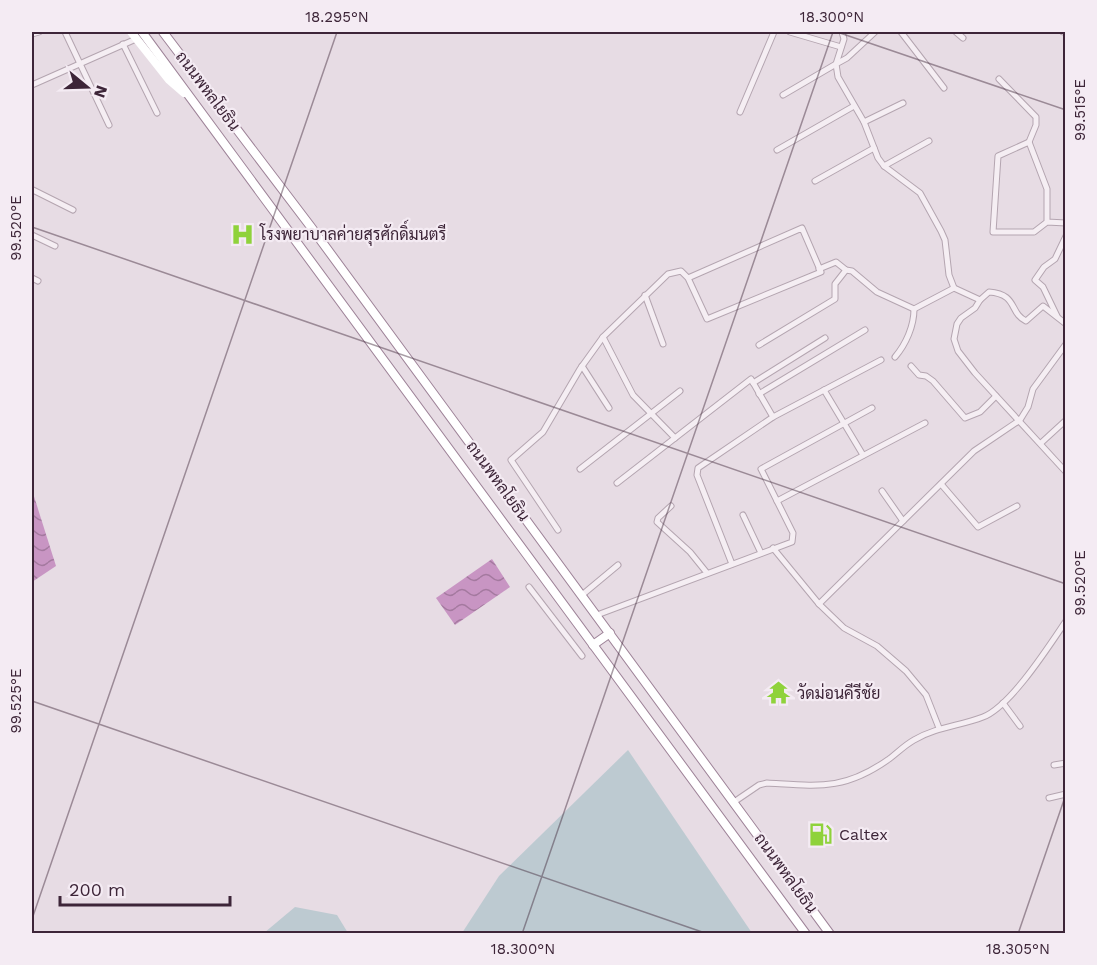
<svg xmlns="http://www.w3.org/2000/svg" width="1097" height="965" font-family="'Work Sans',Sarabun,sans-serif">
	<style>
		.green { fill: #bdcad1 }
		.water { fill: url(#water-waves) }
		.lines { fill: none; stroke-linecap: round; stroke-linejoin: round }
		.minor-casing { stroke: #b4a5b0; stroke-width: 7 }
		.trunk-casing { stroke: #9e8398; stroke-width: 10 }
		.minor { stroke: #f5eef3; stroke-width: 5 }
		.secondary { stroke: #fff; stroke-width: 8 }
		.trunk { stroke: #fff; stroke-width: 8 }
		.ticks { fill: none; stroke: #3d2538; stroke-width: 1.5; stroke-opacity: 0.45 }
		.labels { text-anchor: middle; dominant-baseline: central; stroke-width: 4.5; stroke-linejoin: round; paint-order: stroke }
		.street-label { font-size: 16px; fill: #3d2538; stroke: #f4ebf3 }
		.poi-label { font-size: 16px; fill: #3d2538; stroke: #f4ebf3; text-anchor: start }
		.neatline { fill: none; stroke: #3d2538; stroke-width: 2 }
		.ticks-label { font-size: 15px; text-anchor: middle; fill: #3d2538 }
	</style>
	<defs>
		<pattern id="water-waves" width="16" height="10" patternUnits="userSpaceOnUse" patternTransform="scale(1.5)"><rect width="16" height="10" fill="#c895c3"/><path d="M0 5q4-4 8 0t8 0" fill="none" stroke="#a4799f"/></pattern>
	</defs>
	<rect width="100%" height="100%" fill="#e7dce4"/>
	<!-- green -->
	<g class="green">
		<polygon points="628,750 752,933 462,933 499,876"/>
		<polygon points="295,907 337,915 348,933 264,933"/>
	</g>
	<!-- water -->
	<g class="water">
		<polygon points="32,490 56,566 32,582"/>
		<polygon points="492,559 510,587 455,625 436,598"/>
	</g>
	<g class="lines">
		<defs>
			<g id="minor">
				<polyline points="65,32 109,125"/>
				<polyline points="790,32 841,47"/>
				<polyline points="875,32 847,58 836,64 838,77 864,122 878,158 884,166 920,193 941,231 945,240 949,275 954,288 980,300 975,308 961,318 957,324 954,339 958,351 975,373 1066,472"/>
				<polyline points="901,32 944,88"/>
				<polyline points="956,32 963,38"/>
				<polyline points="1063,32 1066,33"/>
				<polyline points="32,34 39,32"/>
				<polyline points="123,44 157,113"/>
				<polyline points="999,79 1036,117 1036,125 1029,142"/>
				<polyline points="32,85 136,39"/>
				<polyline points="783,95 836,64 844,39 842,32"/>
				<polyline points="740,112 774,32"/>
				<polyline points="864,122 903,103"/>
				<polyline points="777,150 854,106"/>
				<polyline points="884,166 929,141"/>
				<polyline points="815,181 874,148"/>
				<polyline points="32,192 33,190 73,210"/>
				<polyline points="1047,222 1047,189 1029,142 998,156 993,232 1034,232 1047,222 1066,223"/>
				<polyline points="32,235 55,246"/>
				<polyline points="819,269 836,262 846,270 852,271 877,292 914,309 954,288"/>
				<polyline points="32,278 38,281"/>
				<polyline points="645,295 663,344"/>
				<path d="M980,300L989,292C1018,294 1009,313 1026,321L1043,306L1066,324"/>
				<polyline points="1057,316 1043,287 1035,280 1044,267 1055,259 1066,236"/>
				<polyline points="603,337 633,395 675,438"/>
				<polyline points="759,345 835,299 835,284 846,270"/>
				<path d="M895,357C906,344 914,326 914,309"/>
				<polyline points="582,366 609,408"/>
				<polyline points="911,366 919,375 926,376 933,381 965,418 980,412 996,396"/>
				<polyline points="753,383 825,338"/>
				<polyline points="824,390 863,455"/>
				<polyline points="759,394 865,330"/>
				<polyline points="1041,443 1065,421"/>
				<polyline points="580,469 680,391"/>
				<polyline points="617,483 751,379 773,417"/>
				<polyline points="941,484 978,527 1017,506"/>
				<polyline points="882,491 903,521"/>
				<polyline points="777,501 925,423"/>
				<polyline points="671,506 658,518 657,522 690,552 707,573"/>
				<polyline points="743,515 761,553"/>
				<polyline points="558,530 511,460 543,432 580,369 603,337 668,274 681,271 688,278 707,319 821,272 802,228 688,278"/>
				<polyline points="773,548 819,604 844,628 877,646 906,671 926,695 939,728"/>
				<polyline points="732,564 697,475 698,468 773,417 881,360"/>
				<polyline points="529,587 582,656"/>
				<polyline points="582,595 618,565"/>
				<polyline points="819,604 974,451 1020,420 1028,407 1033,389 1066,344"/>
				<polyline points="597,615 792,542 793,533 761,469 872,408"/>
				<polyline points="1003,703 1020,726"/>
				<polyline points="1054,765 1066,763"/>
				<polyline points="1049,798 1066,794"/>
				<path d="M734,802L759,785L767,783C818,786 844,791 889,759C897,753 905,745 914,740C936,727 960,726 983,717C1011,706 1049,646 1066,621"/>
			</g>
			<g id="trunk">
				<polyline points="142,32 806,934"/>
				<polyline points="163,32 311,227 830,934"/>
				<polyline points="593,645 610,633"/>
			</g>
		</defs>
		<!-- minor casing -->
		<use href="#minor" class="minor-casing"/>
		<!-- trunk casing -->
		<use href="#trunk" class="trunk-casing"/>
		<!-- minor -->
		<use href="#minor" class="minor"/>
		<!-- secondary -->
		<polyline class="secondary" points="131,32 169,80 184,93"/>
		<!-- trunk -->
		<use href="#trunk" class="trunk"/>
	</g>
	<!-- ticks -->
	<path class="ticks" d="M837,32L1066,110M32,227L1066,584M32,701L708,934M32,919L337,32M522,934L833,32M1018,934L1066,794"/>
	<!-- icons -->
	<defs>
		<symbol id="hospital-bare" viewBox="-9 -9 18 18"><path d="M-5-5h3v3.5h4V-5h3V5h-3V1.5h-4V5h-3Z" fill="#8fd23b" stroke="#f4ebf3" stroke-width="2.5" paint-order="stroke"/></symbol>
		<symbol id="temple-bare" viewBox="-9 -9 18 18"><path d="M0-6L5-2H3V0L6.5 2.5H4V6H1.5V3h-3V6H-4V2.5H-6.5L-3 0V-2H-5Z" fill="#8fd23b" stroke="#f4ebf3" stroke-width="2.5" paint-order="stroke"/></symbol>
		<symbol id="fuel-bare" viewBox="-9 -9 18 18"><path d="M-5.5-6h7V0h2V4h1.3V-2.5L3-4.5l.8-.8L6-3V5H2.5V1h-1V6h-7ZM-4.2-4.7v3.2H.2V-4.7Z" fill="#8fd23b" stroke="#f4ebf3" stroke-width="2.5" paint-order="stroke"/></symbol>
	</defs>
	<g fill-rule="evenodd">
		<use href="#hospital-bare" x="226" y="218" width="33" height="33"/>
		<use href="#temple-bare" x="762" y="676" width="33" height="33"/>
		<use href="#fuel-bare" x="804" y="818" width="33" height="33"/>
	</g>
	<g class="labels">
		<!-- street labels -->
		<g class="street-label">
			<text transform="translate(208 91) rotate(53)">ถนนพหลโยธิน</text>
			<text transform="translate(498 481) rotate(54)">ถนนพหลโยธิน</text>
			<text transform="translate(786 873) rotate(54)">ถนนพหลโยธิน</text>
		</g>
		<!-- poi labels -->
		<g class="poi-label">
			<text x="260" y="234">โรงพยาบาลค่ายสุรศักดิ์มนตรี</text>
			<text x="797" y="693">วัดม่อนคีรีชัย</text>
			<text x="839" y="834">Caltex</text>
		</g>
	</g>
	<!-- border -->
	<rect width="1097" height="965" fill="none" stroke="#f4ebf3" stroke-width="66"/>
	<!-- north arrow -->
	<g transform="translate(87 87) rotate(109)" stroke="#f4ebf3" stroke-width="4.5" paint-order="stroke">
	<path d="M0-4.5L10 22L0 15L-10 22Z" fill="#3d2538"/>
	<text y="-9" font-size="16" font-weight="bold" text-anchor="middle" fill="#3d2538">N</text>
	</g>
	<!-- scale -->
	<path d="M60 896v9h170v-9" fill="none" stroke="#3d2538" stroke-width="3"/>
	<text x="69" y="896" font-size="18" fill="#3d2538" stroke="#f4ebf3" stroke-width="4.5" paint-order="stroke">200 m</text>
	<rect x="33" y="33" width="1031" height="899" class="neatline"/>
	<g class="ticks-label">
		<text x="337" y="22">18.295°N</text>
		<text x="832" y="22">18.300°N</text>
		<text transform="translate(1080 110) rotate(-90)" y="5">99.515°E</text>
		<text transform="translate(16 228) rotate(-90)" y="5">99.520°E</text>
		<text transform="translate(1080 583) rotate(-90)" y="5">99.520°E</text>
		<text transform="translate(16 701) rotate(-90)" y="5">99.525°E</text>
		<text x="523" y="954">18.300°N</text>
		<text x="1018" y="954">18.305°N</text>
	</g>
</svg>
